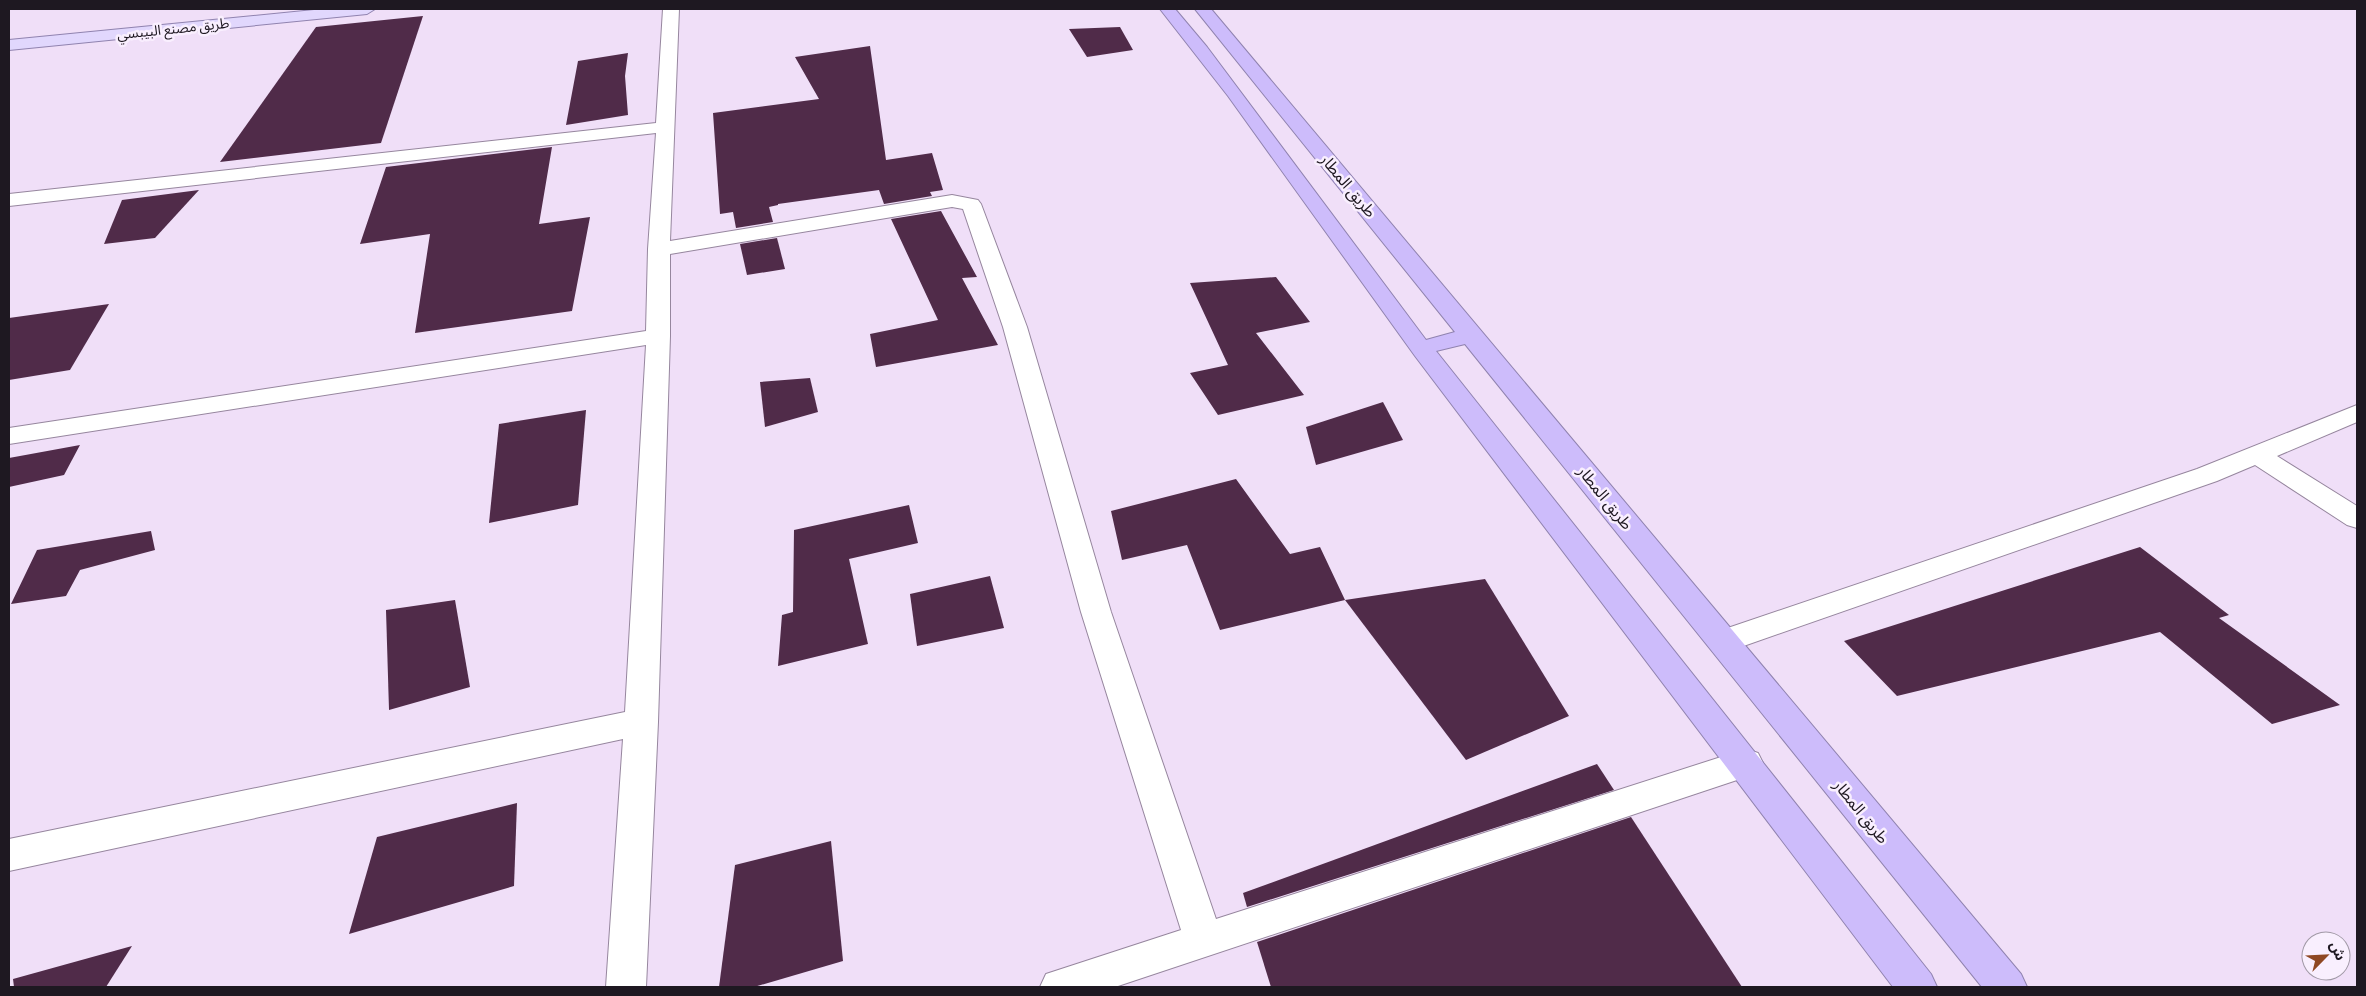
<svg xmlns="http://www.w3.org/2000/svg" width="2366" height="996" font-family="Barlow,'Noto Sans Arabic',sans-serif">
	<style>
		.building { fill: #502b49 }
		.lines { fill: none; stroke-linecap: round; stroke-linejoin: round }
		.minor-casing { stroke: #96869e; stroke-width: 2 }
		.major-casing { stroke: #9083af; stroke-width: 2 }
		.highway-casing { stroke: #9083af; stroke-width: 2 }
		.minor { fill: #fff; fill-rule: evenodd }
		.major { fill: #e1d7fd; fill-rule: evenodd }
		.highway { fill: #cdbcfb; fill-rule: evenodd }
		.labels { text-anchor: middle; dominant-baseline: central; stroke-width: 5; stroke-linejoin: round; paint-order: stroke }
		.far-street-label { font-size: 14px; fill: #1e1821; stroke: #f9effe }
		.street-label { font-size: 16px; fill: #1e1821; stroke: #f9effe }
	</style>
	<rect width="100%" height="100%" fill="#f0dff8"/>
	<!-- building -->
	<g class="building">
		<polygon points="423,16 381,143 220,162 316,27"/>
		<polygon points="1120,27 1133,50 1087,57 1069,29"/>
		<polygon points="870,46 886,160 932,153 943,190 930,192 932,196 884,204 879,190 778,204 778,205 769,207 773,222 736,228 733,212 720,214 713,113 819,99 795,57"/>
		<polygon points="628,53 625,76 628,115 566,125 578,61"/>
		<polygon points="552,147 539,224 590,217 572,311 415,333 430,234 360,244 386,167"/>
		<polygon points="199,190 155,238 104,244 122,200"/>
		<polygon points="941,211 977,277 962,278 998,345 876,367 870,334 938,320 891,219"/>
		<polygon points="777,238 785,269 747,275 740,244"/>
		<polygon points="1276,277 1310,322 1256,333 1304,395 1218,415 1190,373 1228,365 1190,283"/>
		<polygon points="109,304 70,370 9,380 9,318"/>
		<polygon points="810,378 818,412 765,427 760,382"/>
		<polygon points="1383,402 1403,440 1316,465 1306,427"/>
		<polygon points="586,410 578,505 489,523 499,424"/>
		<polygon points="80,445 64,475 9,487 9,458"/>
		<polygon points="1236,479 1290,554 1320,547 1345,600 1220,630 1187,545 1122,560 1111,511"/>
		<polygon points="909,505 918,543 849,559 868,644 778,666 782,615 793,612 794,530"/>
		<polygon points="151,531 155,550 80,570 66,596 11,604 37,550"/>
		<polygon points="2140,547 2229,615 2219,618 2340,705 2272,724 2160,632 1897,696 1844,641"/>
		<polygon points="990,576 1004,628 917,646 910,594"/>
		<polygon points="1485,579 1569,716 1466,760 1345,600"/>
		<polygon points="455,600 470,687 389,710 386,610"/>
		<polygon points="1597,764 1614,790 1247,907 1243,893"/>
		<polygon points="517,803 514,886 349,934 377,837"/>
		<polygon points="1631,817 1742,987 1271,987 1257,942"/>
		<polygon points="831,841 843,961 754,987 719,987 735,865"/>
		<polygon points="132,946 106,987 14,987 13,979"/>
	</g>
	<g class="lines">
		<defs>
			<g id="minor">
				<polygon points="663,9 679,9 670,241 952,195 978,200 981,204 1027,327 1111,612 1216,919 1746,749 1758,753 1763,763 1758,773 1115,987 1040,987 1046,974 1181,930 1081,612 1003,327 963,209 952,207 670,254 670,336 658,722 646,987 606,987 623,739 9,871 9,839 625,712 646,345 9,444 9,428 646,331 648,249 656,133 9,206 9,194 656,123"/>
				<polygon points="2357,405 2357,422 2277,456 2357,506 2357,528 2347,525 2255,465 2217,481 1735,649 1724,652 1713,649 1708,641 1713,633 2197,469"/>
			</g>
			<polygon id="major" points="324,9 375,9 367,14 9,50 9,40"/>
			<polygon id="highway" points="1160,9 1175,9 1207,47 1426,340 1455,332 1195,9 1211,9 2021,974 2027,987 1982,987 1465,344 1436,351 1931,974 1937,987 1893,987 1415,356 1228,96"/>
		</defs>
		<!-- minor casing -->
		<use href="#minor" class="minor-casing"/>
		<!-- major casing -->
		<use href="#major" class="major-casing"/>
		<!-- highway casing -->
		<use href="#highway" class="highway-casing"/>
		<!-- minor -->
		<use href="#minor" class="minor"/>
		<!-- major -->
		<use href="#major" class="major"/>
		<!-- highway -->
		<use href="#highway" class="highway"/>
	</g>
	<g class="labels">
		<!-- far-street labels -->
		<g class="far-street-label">
			<text transform="translate(173 28) rotate(-6)">طريق مصنع البيبسي</text>
		</g>
		<!-- street labels -->
		<g class="street-label">
			<text transform="translate(1349 185) rotate(50)">طريق المطار</text>
			<text transform="translate(1606 497) rotate(51)">طريق المطار</text>
			<text transform="translate(1862 811) rotate(51)">طريق المطار</text>
		</g>
	</g>
	<!-- border -->
	<rect width="2366" height="996" fill="none" stroke="#1e1821" stroke-width="20"/>
	<!-- north arrow -->
	<g transform="translate(2326 956) rotate(66)"><circle r="24" fill="#f9effe" stroke="#a199a6"/>
	<path d="M0-4L9 19L0 12L-9 19Z" fill="#8f4823"/>
	<text y="-8" font-size="14" font-weight="bold" text-anchor="middle" fill="#1e1821">ش</text>
	</g>
</svg>
